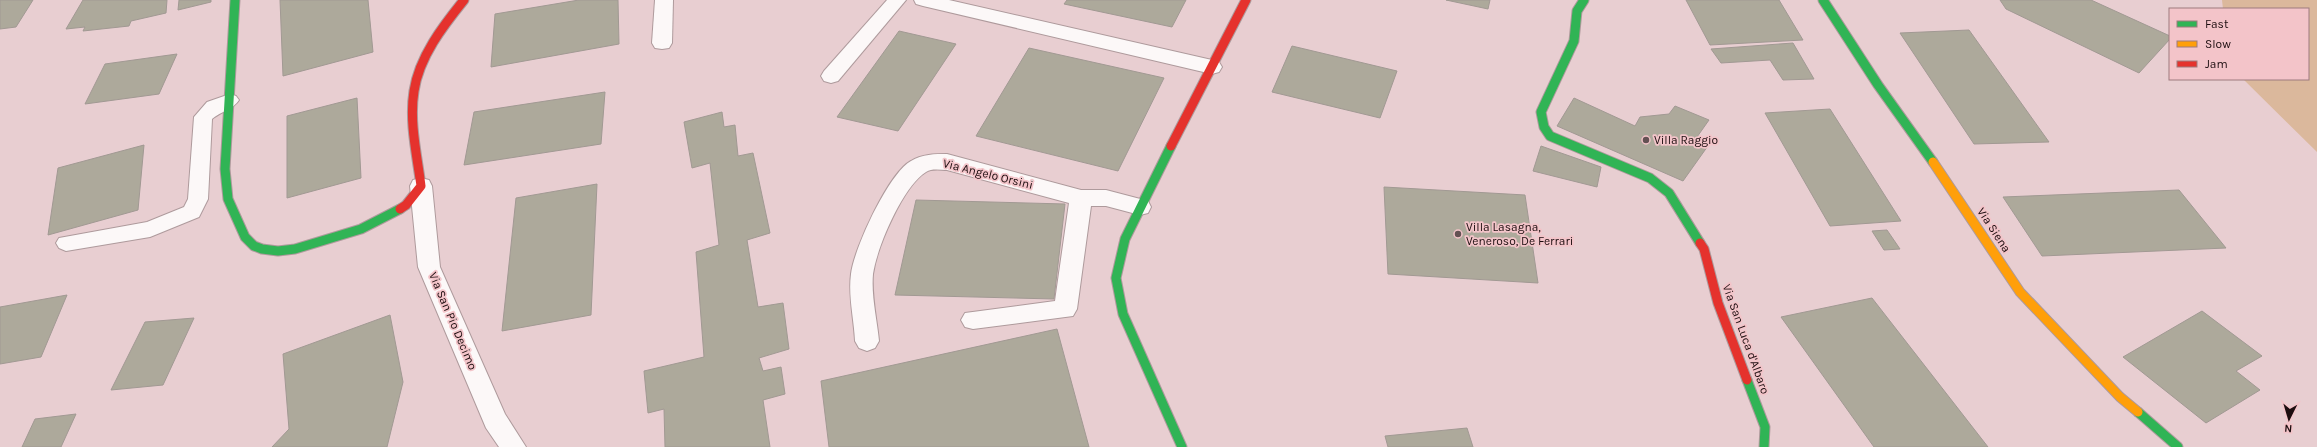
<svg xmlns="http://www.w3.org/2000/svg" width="2317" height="447" font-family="Karla,sans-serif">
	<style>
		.green { fill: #dbb89c }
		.building { fill: #ada99b; stroke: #a19993 }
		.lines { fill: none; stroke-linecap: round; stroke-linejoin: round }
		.lane-casing { stroke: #ae9a9c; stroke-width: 2 }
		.street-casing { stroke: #ae9a9c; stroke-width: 2 }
		.fast-casing { stroke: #ae9a9c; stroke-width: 11 }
		.slow-casing { stroke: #ae9a9c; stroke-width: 11 }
		.jam-casing { stroke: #ae9a9c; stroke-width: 11 }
		.lane { fill: #fcf8f8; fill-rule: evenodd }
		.street { fill: #fcf8f8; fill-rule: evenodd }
		.fast { stroke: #30b455; stroke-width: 9 }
		.slow { stroke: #ff9f0a; stroke-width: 9 }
		.jam { stroke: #e5322d; stroke-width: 9 }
		.poi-dot { fill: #635153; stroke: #f3c4c9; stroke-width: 1.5 }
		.labels { text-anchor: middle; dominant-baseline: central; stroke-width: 3.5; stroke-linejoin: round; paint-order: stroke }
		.poi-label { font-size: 12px; fill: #1c0d0f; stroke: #f3c4c9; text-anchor: start }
		.street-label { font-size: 12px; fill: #1c0d0f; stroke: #f3c4c9 }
	</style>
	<rect width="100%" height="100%" fill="#e8ced1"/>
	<!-- green -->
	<polygon class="green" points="2222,0 2317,0 2317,152 2243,79 2308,79 2308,9 2223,9"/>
	<!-- building -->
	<g class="building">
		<polygon points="0,0 33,0 16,27 0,29"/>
		<polygon points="83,0 167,0 166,13 131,21 129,26 83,31 85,27 66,29"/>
		<polygon points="179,0 211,0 211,2 178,10"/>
		<polygon points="280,0 368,0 373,52 283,76"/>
		<polygon points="579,0 618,0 619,44 491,67 495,14"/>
		<polygon points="1067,0 1186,0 1172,27 1064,4"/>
		<polygon points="1446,0 1490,0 1488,9"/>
		<polygon points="1686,0 1779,0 1803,40 1710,45"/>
		<polygon points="2000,0 2091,0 2170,36 2170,39 2139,73 2006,9"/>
		<polygon points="1969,30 2049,142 1974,144 1900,33"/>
		<polygon points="899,31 956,44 898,131 837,117"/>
		<polygon points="1793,43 1814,79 1783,80 1770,60 1721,63 1711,49"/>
		<polygon points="1292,46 1397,71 1380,118 1272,92"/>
		<polygon points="1029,48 1164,78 1118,171 976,136"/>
		<polygon points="177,54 159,94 85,104 105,64"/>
		<polygon points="605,92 601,144 464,165 474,112"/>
		<polygon points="357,98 361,178 287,198 287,116"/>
		<polygon points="1574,98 1635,126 1640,117 1669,114 1675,106 1709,120 1697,137 1710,143 1683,181 1557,126"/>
		<polygon points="1830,109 1901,221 1830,226 1765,113"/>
		<polygon points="722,112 724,127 735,125 738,156 753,153 770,233 747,240 758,307 783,303 789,349 759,358 763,371 781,367 785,394 763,400 770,447 665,447 664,409 648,413 644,371 704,357 696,252 719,245 710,163 692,168 684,122"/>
		<polygon points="144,145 138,210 48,235 58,168"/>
		<polygon points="1541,146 1601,167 1597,187 1533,171"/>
		<polygon points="597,184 591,315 502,331 516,198"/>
		<polygon points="1384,187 1525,195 1538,283 1388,274"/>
		<polygon points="2179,190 2226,248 2042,256 2003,197"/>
		<polygon points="916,200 1065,204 1054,299 895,295"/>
		<polygon points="1887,230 1900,249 1884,250 1872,231"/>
		<polygon points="67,295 41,357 0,364 0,307"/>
		<polygon points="1872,298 1988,447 1874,447 1781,317"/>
		<polygon points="2202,311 2262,356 2236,371 2260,390 2206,423 2123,357"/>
		<polygon points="390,315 403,382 387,447 272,447 289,429 283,354"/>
		<polygon points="194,318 163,385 111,390 145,322"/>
		<polygon points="1057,329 1089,447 829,447 821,381"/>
		<polygon points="76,414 61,447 22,447 35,419"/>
		<polygon points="1467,428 1473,447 1388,447 1385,436"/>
	</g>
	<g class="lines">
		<defs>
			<path id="lane" d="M230,94L236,96L239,100C234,109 220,112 212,119L208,199L199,217L150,237L66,251L59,248L56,243L59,238L147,222L184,207L188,199L194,117L207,102Z"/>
			<g id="street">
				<polygon points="655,0 673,0 672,43 669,48 662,49 655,48 652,43"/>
				<polygon points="887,0 906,0 838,81 831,83 824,81 821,76 824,71"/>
				<polygon points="914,0 949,0 1212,60 1219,62 1222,67 1219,72 1212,74 923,6 916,4"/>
				<path d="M947,154L1081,190H1106L1148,201L1151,207L1148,213L1140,215L1106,206H1091L1077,309L1073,316L973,329L965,327L961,320L965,313L1055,301L1069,203L947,170C940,170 932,168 926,172C903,186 877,247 873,274C871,296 877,319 879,341L875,348L867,351L859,348L855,341C854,319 848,296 851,274C854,248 889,173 911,161C922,154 935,154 947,154Z"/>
				<polygon points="421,178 429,180 432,186 440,267 505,414 526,447 499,447 486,428 418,267 410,186 413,180"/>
			</g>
			<g id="fast">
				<polyline points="235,0 225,169 228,199 245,237 254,246 262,249 278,251 295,249 361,229 400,209"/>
				<polyline points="1584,0 1577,11 1574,41 1541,112 1544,127 1550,136 1650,178 1669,193 1700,243"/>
				<polyline points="1823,0 1878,85 1933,162"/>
				<polyline points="1171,146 1125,239 1116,278 1123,314 1182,447"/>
				<polyline points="1747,380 1765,427 1764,447"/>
				<polyline points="2138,412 2178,447"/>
			</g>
			<polyline id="slow" points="1933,162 2020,292 2120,397 2138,412"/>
			<g id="jam">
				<polyline points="1171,146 1246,0"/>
				<path d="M400,209L406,205L421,186C417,155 409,122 414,91C419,57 443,26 464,0"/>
				<polyline points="1700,243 1704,249 1718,303 1747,380"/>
			</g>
		</defs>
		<!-- lane casing -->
		<use href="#lane" class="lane-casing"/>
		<!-- street casing -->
		<use href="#street" class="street-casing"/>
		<!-- fast casing -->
		<use href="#fast" class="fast-casing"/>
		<!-- slow casing -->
		<use href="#slow" class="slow-casing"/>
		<!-- jam casing -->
		<use href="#jam" class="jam-casing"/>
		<!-- lane -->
		<use href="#lane" class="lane"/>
		<!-- street -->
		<use href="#street" class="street"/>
		<!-- fast -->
		<use href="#fast" class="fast"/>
		<!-- slow -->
		<use href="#slow" class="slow"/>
		<!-- jam -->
		<use href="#jam" class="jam"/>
	</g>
	<!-- markers -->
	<g class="poi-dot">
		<circle cx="1646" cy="140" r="4"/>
		<circle cx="1458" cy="234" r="4"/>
	</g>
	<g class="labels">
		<!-- poi labels -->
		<g class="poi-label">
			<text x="1654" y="140">Villa Raggio</text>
			<text x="1466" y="227">Villa Lasagna,<tspan x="1466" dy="14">Veneroso, De Ferrari</tspan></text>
		</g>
		<!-- street labels -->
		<g class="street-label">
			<text transform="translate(988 174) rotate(14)">Via Angelo Orsini</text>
			<text transform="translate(1994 230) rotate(57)">Via Siena</text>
			<text transform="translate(453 321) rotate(67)">Via San Pio Decimo</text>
			<text transform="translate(1746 339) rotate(70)">Via San Luca d'Albaro</text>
		</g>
	</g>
	<!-- legend -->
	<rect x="2169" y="8" width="140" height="72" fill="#f3c4c9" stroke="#9d7b7f"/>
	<rect x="2177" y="21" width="20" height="6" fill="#30b455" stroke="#9d7b7f"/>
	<text x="2205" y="28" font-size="12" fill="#1c0d0f">Fast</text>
	<rect x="2177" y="41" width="20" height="6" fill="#ff9f0a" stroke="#9d7b7f"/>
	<text x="2205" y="48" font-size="12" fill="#1c0d0f">Slow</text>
	<rect x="2177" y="61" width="20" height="6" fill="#e5322d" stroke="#9d7b7f"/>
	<text x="2205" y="68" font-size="12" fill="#1c0d0f">Jam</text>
	<!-- north arrow -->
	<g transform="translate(2289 419) rotate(185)" stroke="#f3c4c9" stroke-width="3" paint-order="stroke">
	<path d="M0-3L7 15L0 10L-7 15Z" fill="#1c0d0f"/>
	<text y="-6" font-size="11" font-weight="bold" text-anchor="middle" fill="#1c0d0f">N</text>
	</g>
</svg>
